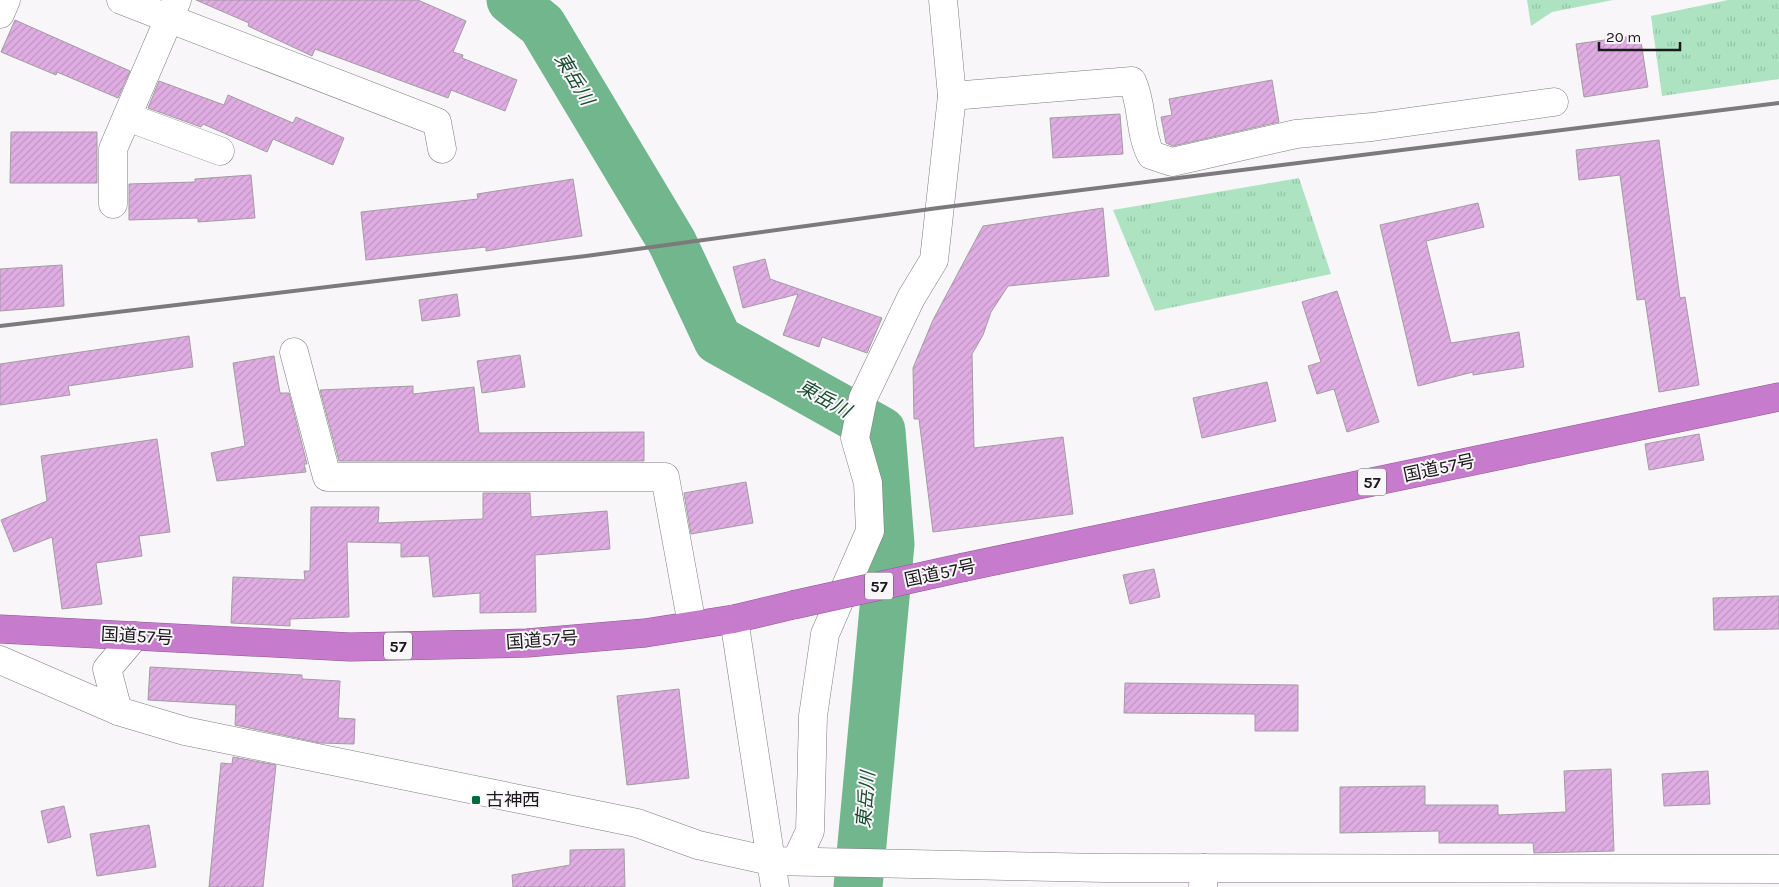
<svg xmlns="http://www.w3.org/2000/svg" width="1779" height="887" font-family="Karla,'Noto Sans JP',sans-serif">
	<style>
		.grass { fill: url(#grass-tufts) }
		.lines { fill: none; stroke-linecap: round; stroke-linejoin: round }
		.river { stroke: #71b68c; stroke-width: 49 }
		.building { fill: url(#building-hatch); stroke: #a09da0 }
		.street-casing { stroke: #7e7c7f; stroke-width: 29 }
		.secondary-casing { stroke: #7e7c7f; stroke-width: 29 }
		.highway-casing { stroke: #8b598f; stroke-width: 29 }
		.street { stroke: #fff; stroke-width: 28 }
		.secondary { stroke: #fff; stroke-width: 28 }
		.highway { stroke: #c77bcd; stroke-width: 28 }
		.rail { stroke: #7c7a7c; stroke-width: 4 }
		.highway-bridge-casing { stroke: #8b598f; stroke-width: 29; stroke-linecap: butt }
		.highway-bridge { stroke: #c77bcd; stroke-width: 28 }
		.poi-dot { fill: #06693e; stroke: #f9f6f9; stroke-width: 2 }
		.labels { text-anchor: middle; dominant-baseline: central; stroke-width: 4; stroke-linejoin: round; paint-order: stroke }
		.shield { fill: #f9f6f9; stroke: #5e5d5e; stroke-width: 1 }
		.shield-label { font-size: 16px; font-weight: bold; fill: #1c1b1c }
		.street-label { font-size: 18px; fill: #1c1b1c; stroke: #f9f6f9 }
		.poi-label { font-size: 18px; fill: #1c1b1c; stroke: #f9f6f9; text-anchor: start }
		.water-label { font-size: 19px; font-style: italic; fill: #194d31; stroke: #f9f6f9 }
	</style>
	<defs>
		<pattern id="grass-tufts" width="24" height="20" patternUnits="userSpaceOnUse" patternTransform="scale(1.25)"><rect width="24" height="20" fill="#ade3c1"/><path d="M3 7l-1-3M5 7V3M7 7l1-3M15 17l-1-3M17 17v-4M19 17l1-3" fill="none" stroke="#94c2a5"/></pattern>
		<pattern id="building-hatch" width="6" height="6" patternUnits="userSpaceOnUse" patternTransform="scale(1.25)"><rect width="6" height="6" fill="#e0ade3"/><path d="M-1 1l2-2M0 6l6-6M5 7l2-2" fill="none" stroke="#c094c2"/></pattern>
	</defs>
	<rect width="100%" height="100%" fill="#f9f6f9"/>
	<!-- grass -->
	<g class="grass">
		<polygon points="1527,0 1613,0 1552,12 1531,26"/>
		<polygon points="1728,0 1779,0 1779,79 1662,96 1651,16"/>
		<polygon points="1299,178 1331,274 1155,311 1113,210"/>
	</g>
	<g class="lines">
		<!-- river -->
		<polyline class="river" points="511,0 542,25 672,242 718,340 881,431 890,544 858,887"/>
	</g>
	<!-- building -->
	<g class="building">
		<polygon points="196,0 418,0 466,21 453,52 463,55 462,58 517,80 505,111 451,90 448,98 315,49 312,56 248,26 249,23"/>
		<polygon points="15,20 130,71 118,98 57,72 56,75 1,52"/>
		<polygon points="1640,35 1648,87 1584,97 1576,44"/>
		<polygon points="1272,80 1279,122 1173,146 1166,143 1161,117 1172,115 1169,99"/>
		<polygon points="159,81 224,105 228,95 293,123 296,117 344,138 333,165 273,139 267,152 203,124 201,127 148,108"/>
		<polygon points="1120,114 1123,154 1053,158 1050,118"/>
		<polygon points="11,132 97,132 97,183 10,183"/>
		<polygon points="1659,140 1680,298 1685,297 1699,385 1659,392 1645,299 1637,300 1620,175 1579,180 1576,150"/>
		<polygon points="251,175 255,218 198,222 198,218 129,220 129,184 195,182 195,179"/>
		<polygon points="573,179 582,236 486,251 486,247 366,260 361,212 478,199 477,194"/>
		<polygon points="1478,203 1484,227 1426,241 1451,343 1519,332 1524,367 1473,375 1473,372 1418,386 1380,225"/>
		<polygon points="1103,208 1109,276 1008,286 991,312 983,335 972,354 974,448 1063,437 1073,514 933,532 919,419 914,419 913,368 933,320 983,226"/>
		<polygon points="765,259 770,279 882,318 867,353 822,337 819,347 783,335 798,294 743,308 733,267"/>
		<polygon points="62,265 64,306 0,311 0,269"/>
		<polygon points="1337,291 1379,422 1347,432 1334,389 1317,394 1308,366 1321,362 1302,302"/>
		<polygon points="457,294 460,316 422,321 419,300"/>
		<polygon points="189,336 193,367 68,386 70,395 0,405 0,364"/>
		<polygon points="520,355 525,387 482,393 477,361"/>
		<polygon points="274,356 280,393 289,393 307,464 304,464 306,472 217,481 211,453 245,446 233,363"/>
		<polygon points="1267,382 1276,421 1202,438 1193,398"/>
		<polygon points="413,386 413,394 474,387 479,433 644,432 644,461 339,461 320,390"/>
		<polygon points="1699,434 1704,460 1649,470 1645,444"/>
		<polygon points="157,439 170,532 139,536 142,556 96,563 102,604 62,609 52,537 14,552 1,520 47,501 41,456"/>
		<polygon points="746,482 753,523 691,534 684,493"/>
		<polygon points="483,493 530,493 531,517 607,511 610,549 535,555 536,612 480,613 480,593 433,597 429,556 401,557 401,543 347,542 349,617 290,619 290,626 231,623 233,577 305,580 304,571 310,571 311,507 379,507 378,523 483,519"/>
		<polygon points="1154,569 1160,597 1130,604 1123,575"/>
		<polygon points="1779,596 1779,629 1714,630 1713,598"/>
		<polygon points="150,667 302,675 302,679 340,681 338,718 355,719 354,744 320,743 235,725 236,705 148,700"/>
		<polygon points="1125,683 1298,685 1298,731 1255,731 1255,714 1124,713"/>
		<polygon points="679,689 689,778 627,785 617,696"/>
		<polygon points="233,757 276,765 263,887 209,887 221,763 232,764"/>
		<polygon points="1611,769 1614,851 1534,853 1533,843 1439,843 1439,831 1340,833 1340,787 1425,786 1425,805 1498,805 1498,815 1566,812 1564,771"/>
		<polygon points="1708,771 1710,804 1664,806 1662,774"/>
		<polygon points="64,806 71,837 48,843 41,811"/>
		<polygon points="149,825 156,867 97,876 90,834"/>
		<polygon points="624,849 625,887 513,887 512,875 570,865 570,850"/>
	</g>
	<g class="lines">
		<defs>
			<g id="street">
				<polyline points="121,0 437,122 442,149"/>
				<polyline points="0,14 6,0"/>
				<path d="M952,96L1132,81C1143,105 1139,132 1151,155L1172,162L1296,134L1372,127L1554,102"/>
				<polyline points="127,117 220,151"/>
				<polyline points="113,204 113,149 177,0"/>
				<polyline points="294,352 327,477 665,477 692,625"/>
				<polyline points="796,861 810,831 813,716 825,634 870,531 868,483 855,438 863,398 911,298 934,260 952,96 943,0"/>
				<polyline points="1203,887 1204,868"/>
			</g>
			<g id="secondary">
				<polyline points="734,619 775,887"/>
				<polyline points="0,660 118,711 185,731 637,823 698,845 770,861 1105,868 1779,869"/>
				<polyline points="118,711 107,669 135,636"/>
			</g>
			<g id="highway">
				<polyline points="965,567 1779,397"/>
				<polyline points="0,629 350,647 527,643 645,633 734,619 793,605"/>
			</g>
		</defs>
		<!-- street casing -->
		<use href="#street" class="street-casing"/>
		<!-- secondary casing -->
		<use href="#secondary" class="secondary-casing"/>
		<!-- highway casing -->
		<use href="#highway" class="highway-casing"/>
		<!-- street -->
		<use href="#street" class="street"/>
		<!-- secondary -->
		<use href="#secondary" class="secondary"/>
		<!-- highway -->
		<use href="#highway" class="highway"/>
		<!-- rail -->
		<polyline class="rail" points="0,326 586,256 938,208 1779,103"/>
		<defs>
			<polyline id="highway-bridge" points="793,605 965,567"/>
		</defs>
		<!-- highway-bridge casing -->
		<use href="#highway-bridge" class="highway-bridge-casing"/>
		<!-- highway-bridge -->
		<use href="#highway-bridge" class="highway-bridge"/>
	</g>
	<!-- markers -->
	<rect class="poi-dot" x="471" y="795" width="10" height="10" rx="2.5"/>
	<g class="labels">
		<!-- shield labels -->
		<g class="shield">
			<rect x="1358" y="468.5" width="28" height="27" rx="4"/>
			<rect x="865" y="572.5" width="28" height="27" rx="4"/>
			<rect x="384" y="632.5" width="28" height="27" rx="4"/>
		</g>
		<g class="shield-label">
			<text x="1372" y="482">57</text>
			<text x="879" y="586">57</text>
			<text x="398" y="646">57</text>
		</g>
		<!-- street labels -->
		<g class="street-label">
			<text transform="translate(1439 468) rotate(-12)">国道57号</text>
			<text transform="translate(940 573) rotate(-12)">国道57号</text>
			<text transform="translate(137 636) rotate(3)">国道57号</text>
			<text transform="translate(542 640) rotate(-4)">国道57号</text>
		</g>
		<!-- poi labels -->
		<g class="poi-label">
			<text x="486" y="800">古神西</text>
		</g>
		<!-- water labels -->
		<g class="water-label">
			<text transform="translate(574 79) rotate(59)">東岳川</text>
			<text transform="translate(824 399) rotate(29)">東岳川</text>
			<text transform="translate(866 800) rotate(-85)">東岳川</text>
		</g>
	</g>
	<!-- scale -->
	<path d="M1599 42v8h81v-8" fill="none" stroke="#1c1b1c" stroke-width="2.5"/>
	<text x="1606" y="42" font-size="15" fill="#1c1b1c" stroke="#f9f6f9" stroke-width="4" paint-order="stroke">20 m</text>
</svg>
